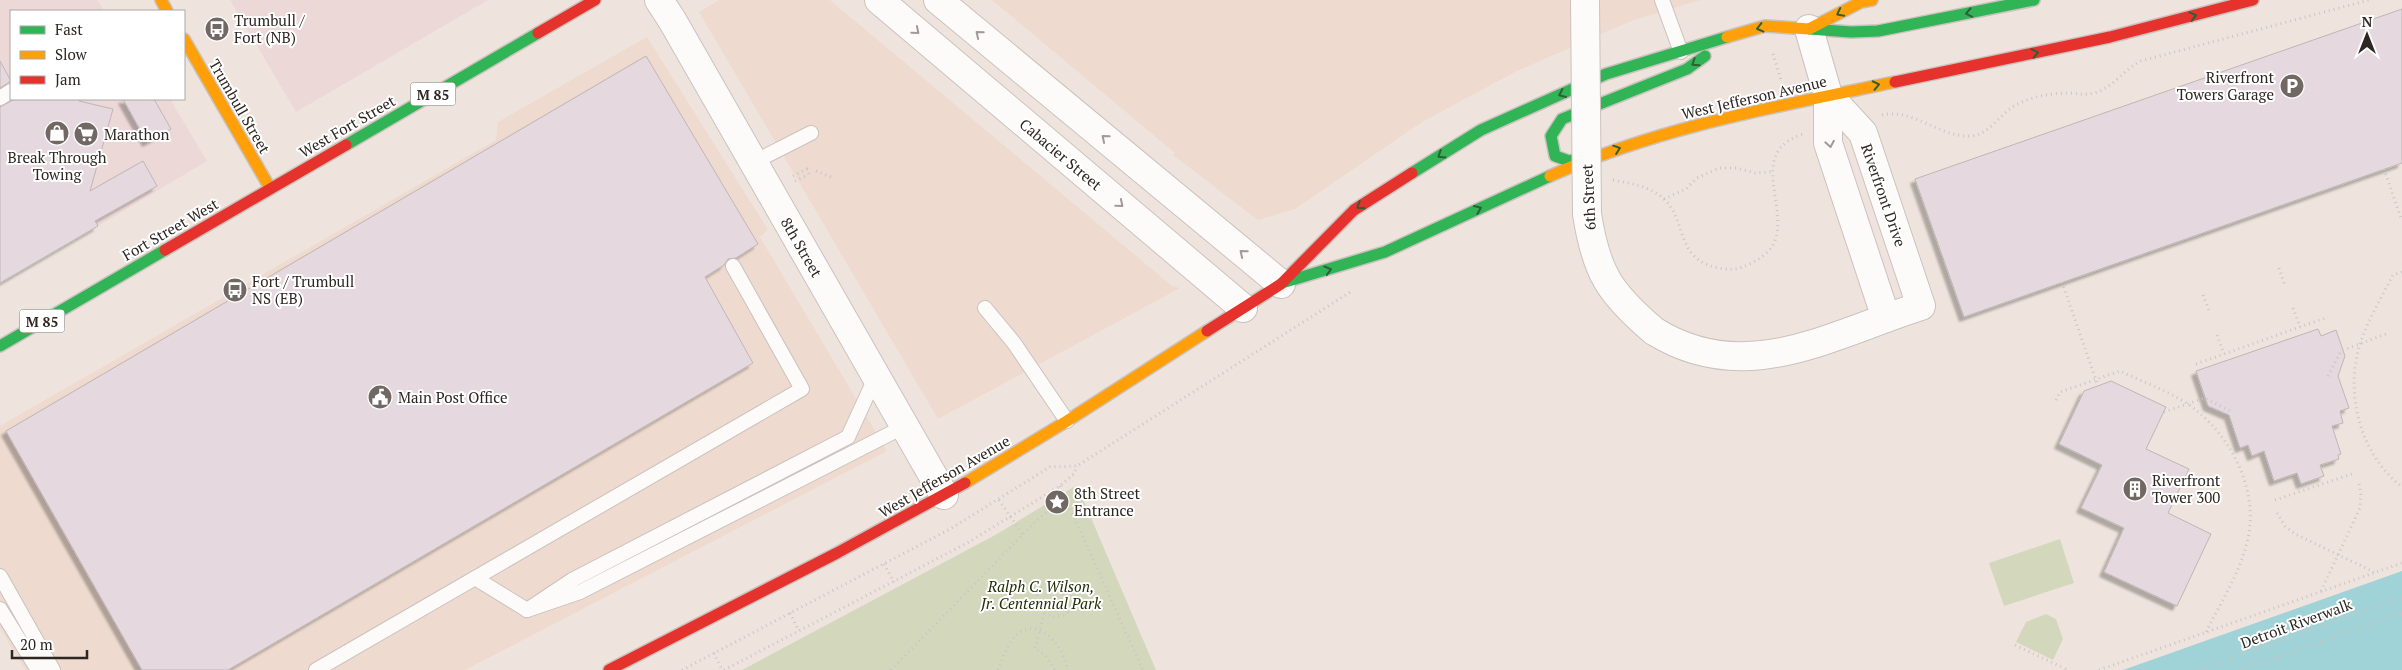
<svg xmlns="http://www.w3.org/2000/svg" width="2402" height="670" font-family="'PT Serif',serif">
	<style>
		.commercial { fill: #ecd8d7 }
		.built { fill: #eedace }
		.green { fill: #d3d8bd }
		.water { fill: #a0d3d7 }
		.building { fill: #e6d8df; stroke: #beb6b5; filter: url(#shadow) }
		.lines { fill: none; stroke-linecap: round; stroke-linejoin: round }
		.lane-casing { stroke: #cac2bd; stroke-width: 16 }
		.street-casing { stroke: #cac2bd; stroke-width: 30 }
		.fast-casing { stroke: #cac2bd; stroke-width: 14 }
		.slow-casing { stroke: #cac2bd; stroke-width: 14 }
		.jam-casing { stroke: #cac2bd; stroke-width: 14 }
		.path { stroke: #c9c6c3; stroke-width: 3; stroke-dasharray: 1 4; stroke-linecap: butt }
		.lane { stroke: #fdfbfa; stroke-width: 14 }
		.street { stroke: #fdfbfa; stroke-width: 28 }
		.fast { stroke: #30b455; stroke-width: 11 }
		.slow { stroke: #ff9f0a; stroke-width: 11 }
		.jam { stroke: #e5322d; stroke-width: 11 }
		.street-bridge-casing { stroke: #cac2bd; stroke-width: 30; stroke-linecap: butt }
		.path-bridge { stroke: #c9c6c3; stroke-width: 3; stroke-dasharray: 1 4; stroke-linecap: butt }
		.street-bridge { stroke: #fdfbfa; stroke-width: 28 }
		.oneway { stroke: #2e5f36 }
		.oneway2 { stroke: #9f9b98 }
		.labels { text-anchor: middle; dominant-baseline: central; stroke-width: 4; stroke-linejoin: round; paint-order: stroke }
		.shield { fill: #fff; stroke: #6c6764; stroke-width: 1 }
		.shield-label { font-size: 14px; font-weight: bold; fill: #2d2621 }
		.poi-label { font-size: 15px; fill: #2d2621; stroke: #fff; text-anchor: start }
		.street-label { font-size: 15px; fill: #2d2621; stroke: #fff }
		.park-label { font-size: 15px; font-style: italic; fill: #212e05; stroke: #fff }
	</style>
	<defs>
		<filter id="shadow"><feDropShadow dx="-4.5" dy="4.5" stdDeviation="1" flood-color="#0004"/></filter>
	</defs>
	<rect width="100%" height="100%" fill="#efe4dd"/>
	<!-- commercial -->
	<g class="commercial">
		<polygon points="0,0 97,0 104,11 11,11 11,83 0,90"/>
		<polygon points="230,0 488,0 296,112"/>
		<polygon points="23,99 170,99 207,161 98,226"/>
	</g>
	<!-- built -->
	<g class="built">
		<polygon points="719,0 830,0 1172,286 1180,288 938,419 699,12"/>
		<polygon points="992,0 1700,0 1631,21 1517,71 1422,122 1295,209 1258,220 1173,155 1175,153"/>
		<polygon points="647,37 768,230 760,237 887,451 465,670 25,670 0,628 0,426 496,140 498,122"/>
	</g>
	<!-- green -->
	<g class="green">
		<polygon points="1077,485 1156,670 742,670 997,534"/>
		<polygon points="2060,539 2074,583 2004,606 1989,563"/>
		<polygon points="2046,614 2056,619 2063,639 2053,660 2016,642 2026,622"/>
	</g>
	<!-- water -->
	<polygon class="water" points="2402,571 2402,670 2123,670"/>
	<!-- building -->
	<g class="building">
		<polygon points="2402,9 2402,163 1964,317 1915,179"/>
		<polygon points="646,56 758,244 736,258 728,259 724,265 705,277 753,363 228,670 142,670 6,431"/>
		<polygon points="0,61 11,81 0,88"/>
		<polygon points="15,99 77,99 79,101 113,109 90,191 143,161 157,186 95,221 98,226 0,283 0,107"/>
		<polygon points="123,99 154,99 171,129 147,142"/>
		<polygon points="2318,329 2321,336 2336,330 2345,356 2338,376 2349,408 2340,411 2343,423 2332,426 2341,454 2338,455 2339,459 2320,465 2324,476 2301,484 2297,473 2274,481 2264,451 2252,456 2248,445 2240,448 2229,415 2208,406 2196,371"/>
		<polygon points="2111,381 2166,407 2146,449 2189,469 2168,513 2211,534 2177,606 2104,572 2124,528 2081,508 2102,465 2059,444 2084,391"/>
	</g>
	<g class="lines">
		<defs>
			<g id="lane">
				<polyline points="1662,0 1681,52"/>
				<polyline points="0,98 11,91"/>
				<polyline points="754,162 811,133"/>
				<polyline points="985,308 1014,343 1067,421"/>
				<polyline points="876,376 848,437 572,580 527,610 580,592 905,426"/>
				<polyline points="0,576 53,670"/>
				<polyline points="475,578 527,610"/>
				<polyline points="0,609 38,670"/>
				<polyline points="316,670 802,389 733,266"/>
			</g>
			<g id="street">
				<polyline points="659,0 672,20 944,495"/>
				<polyline points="879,0 1243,308"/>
				<polyline points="938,0 1281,284"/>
				<polyline points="1809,29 1828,95 1828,143 1886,318"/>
				<path d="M1654,331C1745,388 1830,335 1921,306L1863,133L1828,95"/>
			</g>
			<g id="fast">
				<polyline points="1809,29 1851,32 1878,31 2034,0"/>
				<polyline points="346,145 538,33"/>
				<polyline points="1589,157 1569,161 1555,156 1551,136 1562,119 1687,69 1705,56"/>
				<polyline points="1412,173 1481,130 1606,74 1727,37"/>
				<polyline points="1282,283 1385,252 1550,176"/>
				<polyline points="0,346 165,250"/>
			</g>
			<g id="slow">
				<polyline points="161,0 167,11"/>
				<polyline points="1727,37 1765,26 1809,29 1861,2 1872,0"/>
				<polyline points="184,39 270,188"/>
				<path d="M1550,176C1659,127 1778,106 1895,82"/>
				<polyline points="965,483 1067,421 1207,331"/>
			</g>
			<g id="jam">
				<polyline points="538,33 595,0"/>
				<polyline points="1895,82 2110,37 2253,0"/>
				<polyline points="165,250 346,145"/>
				<polyline points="1207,331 1281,284 1354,210 1412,173"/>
				<polyline points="609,670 837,553 965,483"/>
			</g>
		</defs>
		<!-- lane casing -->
		<use href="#lane" class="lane-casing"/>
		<!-- street casing -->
		<use href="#street" class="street-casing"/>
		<!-- fast casing -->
		<use href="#fast" class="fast-casing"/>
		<!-- slow casing -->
		<use href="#slow" class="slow-casing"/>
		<!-- jam casing -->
		<use href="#jam" class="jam-casing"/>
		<!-- path -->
		<g class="path">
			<polyline points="1773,54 1781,80"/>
			<path d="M1882,115C1914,108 1938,137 1970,136C1990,135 1999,114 2016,105C2031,97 2050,93 2068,93C2077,93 2085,96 2094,93C2112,89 2124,69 2141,61L2369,0"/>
			<polyline points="2384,169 2402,221"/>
			<polyline points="816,171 834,178"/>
			<polyline points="793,176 807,169 809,174"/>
			<path d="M1613,180C1633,184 1650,186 1665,200C1687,221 1675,260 1719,268C1728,270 1737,270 1745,266C1756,261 1769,254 1774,243C1790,205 1746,153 1803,134"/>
			<polyline points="795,181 806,176"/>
			<polyline points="1664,199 1686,189 1697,178 1719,168 1737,168 1755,173 1771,172"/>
			<polyline points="2279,268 2285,286"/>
			<path d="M2402,272L2393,275C2382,296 2369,318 2361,341C2344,392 2359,453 2402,487"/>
			<polyline points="2203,295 2210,313"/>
			<polyline points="2293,308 2300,327"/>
			<polyline points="2217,335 2224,354"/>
			<polyline points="2196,364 2328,317"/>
			<path d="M2056,400L2060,392L2120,371C2145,383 2175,393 2197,411C2235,442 2261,497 2246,546C2238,576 2220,604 2206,632"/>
			<polyline points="1060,486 1143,670"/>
			<polyline points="999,500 1023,535"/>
			<polyline points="2275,500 2352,474"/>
			<polyline points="2277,513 2285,526 2295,534 2374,572"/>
			<polyline points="884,564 894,582"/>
			<polyline points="2321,591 2360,508 2361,495 2359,483"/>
			<polyline points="790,613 799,631"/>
			<path d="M1044,613C1053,617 1058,618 1067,614C1073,601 1062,591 1051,585L1039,588C1035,598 1038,604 1044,613L1035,649L1045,655L1055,670"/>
			<polyline points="2015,645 2068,670"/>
			<polyline points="714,653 722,670"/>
			<polyline points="682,670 950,529 1050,467 1077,466 1352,291"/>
			<polyline points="724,670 969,542 1060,486 1074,474 1077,466"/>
			<polyline points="891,670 1037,520 1064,497"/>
			<path d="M998,670C1003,658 1009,640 1019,633C1041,617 1066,650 1067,670"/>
			<polyline points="2099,670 2402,563"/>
			<polyline points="2197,670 2402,597"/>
			<polyline points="2240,670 2402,613"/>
		</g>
		<!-- lane -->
		<use href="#lane" class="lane"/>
		<!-- street -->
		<use href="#street" class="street"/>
		<!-- fast -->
		<use href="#fast" class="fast"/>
		<!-- slow -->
		<use href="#slow" class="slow"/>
		<!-- jam -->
		<use href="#jam" class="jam"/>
		<defs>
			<path id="street-bridge" d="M1585,0L1587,214C1596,272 1609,293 1654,331"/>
		</defs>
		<!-- street-bridge casing -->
		<use href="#street-bridge" class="street-bridge-casing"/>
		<!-- path-bridge -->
		<g class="path-bridge">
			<polyline points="2062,282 2098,386"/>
			<polyline points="2328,376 2341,351 2386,334"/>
			<polyline points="2164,412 2205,398 2232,412"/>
		</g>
		<!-- street-bridge -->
		<use href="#street-bridge" class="street-bridge"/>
	</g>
	<!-- one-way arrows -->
	<defs><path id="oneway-chevron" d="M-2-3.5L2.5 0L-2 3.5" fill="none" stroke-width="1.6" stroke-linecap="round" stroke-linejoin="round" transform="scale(1.25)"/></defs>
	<g class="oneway">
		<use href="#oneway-chevron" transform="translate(1840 13) rotate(153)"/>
		<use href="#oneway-chevron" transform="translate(1969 13) rotate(169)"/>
		<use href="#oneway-chevron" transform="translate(2193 16) rotate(-15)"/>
		<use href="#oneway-chevron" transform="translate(1760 28) rotate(166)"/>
		<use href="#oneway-chevron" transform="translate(2035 53) rotate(-12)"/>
		<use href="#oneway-chevron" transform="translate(1695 63) rotate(146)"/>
		<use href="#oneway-chevron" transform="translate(1876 85) rotate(-12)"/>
		<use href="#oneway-chevron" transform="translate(1562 94) rotate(156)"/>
		<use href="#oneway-chevron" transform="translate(1617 149) rotate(-19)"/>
		<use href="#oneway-chevron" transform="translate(1441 155) rotate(148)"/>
		<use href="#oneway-chevron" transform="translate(1360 206) rotate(147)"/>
		<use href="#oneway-chevron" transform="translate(1478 209) rotate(-23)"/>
		<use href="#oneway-chevron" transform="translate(1328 270) rotate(-17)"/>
	</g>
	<g class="oneway2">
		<use href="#oneway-chevron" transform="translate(916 31) rotate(40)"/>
		<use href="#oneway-chevron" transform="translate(979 34) rotate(-140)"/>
		<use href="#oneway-chevron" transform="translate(1105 138) rotate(-140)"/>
		<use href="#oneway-chevron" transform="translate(1830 144) rotate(80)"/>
		<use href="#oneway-chevron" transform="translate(1120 204) rotate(40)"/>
		<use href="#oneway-chevron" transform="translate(1243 253) rotate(-140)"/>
	</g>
	<!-- icons -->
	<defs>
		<symbol id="bus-disc" viewBox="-11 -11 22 22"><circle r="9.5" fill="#716863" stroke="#fff"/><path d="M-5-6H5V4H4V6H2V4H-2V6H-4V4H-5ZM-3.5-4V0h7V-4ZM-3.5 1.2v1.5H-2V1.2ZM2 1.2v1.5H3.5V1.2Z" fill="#fff"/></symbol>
		<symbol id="parking-disc" viewBox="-11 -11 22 22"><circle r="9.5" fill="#716863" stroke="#fff"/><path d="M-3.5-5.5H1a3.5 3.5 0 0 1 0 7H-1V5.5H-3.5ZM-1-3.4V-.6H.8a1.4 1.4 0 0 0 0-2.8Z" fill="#fff"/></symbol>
		<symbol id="shop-disc" viewBox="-11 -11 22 22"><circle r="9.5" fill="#716863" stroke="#fff"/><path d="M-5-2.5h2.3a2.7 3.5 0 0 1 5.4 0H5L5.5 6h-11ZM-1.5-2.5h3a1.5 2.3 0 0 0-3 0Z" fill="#fff"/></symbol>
		<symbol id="supermarket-disc" viewBox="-11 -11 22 22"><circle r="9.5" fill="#716863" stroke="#fff"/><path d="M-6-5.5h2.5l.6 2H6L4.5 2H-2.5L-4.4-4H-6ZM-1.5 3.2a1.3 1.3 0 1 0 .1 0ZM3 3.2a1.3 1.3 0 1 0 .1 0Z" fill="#fff"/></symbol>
		<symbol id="civic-disc" viewBox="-11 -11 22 22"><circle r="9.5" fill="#716863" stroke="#fff"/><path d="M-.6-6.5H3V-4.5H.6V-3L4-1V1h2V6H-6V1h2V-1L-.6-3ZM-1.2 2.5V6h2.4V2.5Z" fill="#fff"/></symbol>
		<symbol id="building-disc" viewBox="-11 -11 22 22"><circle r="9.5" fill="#716863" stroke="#fff"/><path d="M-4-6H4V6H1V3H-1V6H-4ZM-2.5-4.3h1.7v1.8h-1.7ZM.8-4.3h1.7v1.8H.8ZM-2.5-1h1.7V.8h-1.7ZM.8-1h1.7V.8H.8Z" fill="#fff"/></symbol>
		<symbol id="sight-disc" viewBox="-11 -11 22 22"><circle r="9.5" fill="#716863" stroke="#fff"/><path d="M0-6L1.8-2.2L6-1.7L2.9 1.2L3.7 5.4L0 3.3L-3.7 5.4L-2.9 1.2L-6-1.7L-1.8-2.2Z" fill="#fff"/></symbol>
	</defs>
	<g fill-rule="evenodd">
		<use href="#bus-disc" x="203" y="15" width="28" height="28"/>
		<use href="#parking-disc" x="2278" y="72" width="28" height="28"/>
		<use href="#shop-disc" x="43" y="119" width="28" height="28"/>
		<use href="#supermarket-disc" x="72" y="120" width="28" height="28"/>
		<use href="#bus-disc" x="221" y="276" width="28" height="28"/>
		<use href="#civic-disc" x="366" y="383" width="28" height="28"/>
		<use href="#building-disc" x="2121" y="475" width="28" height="28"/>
		<use href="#sight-disc" x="1043" y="488" width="28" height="28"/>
	</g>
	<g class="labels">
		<!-- shield labels -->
		<g class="shield">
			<rect x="410.5" y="82.5" width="45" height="23" rx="4"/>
			<rect x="19.5" y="309.5" width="45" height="23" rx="4"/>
		</g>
		<g class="shield-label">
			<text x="433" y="94">M 85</text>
			<text x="42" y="321">M 85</text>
		</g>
		<!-- poi labels -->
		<g class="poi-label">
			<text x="234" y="20">Trumbull /<tspan x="234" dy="17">Fort (NB)</tspan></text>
			<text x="2274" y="77" text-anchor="end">Riverfront<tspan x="2274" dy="17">Towers Garage</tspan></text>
			<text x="104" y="134">Marathon</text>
			<text x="57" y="157" text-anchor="middle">Break Through<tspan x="57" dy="17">Towing</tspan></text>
			<text x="252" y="281">Fort / Trumbull<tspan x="252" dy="17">NS (EB)</tspan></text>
			<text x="398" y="397">Main Post Office</text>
			<text x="2152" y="480">Riverfront<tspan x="2152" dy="17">Tower 300</tspan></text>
			<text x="1074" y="493">8th Street<tspan x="1074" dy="17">Entrance</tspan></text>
		</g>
		<!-- street labels -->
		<g class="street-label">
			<text transform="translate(1754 97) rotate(-13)">West Jefferson Avenue</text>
			<text transform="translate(240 106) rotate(60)">Trumbull Street</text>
			<text transform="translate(347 126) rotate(-30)">West Fort Street</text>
			<text transform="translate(1061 154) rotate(40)">Cabacier Street</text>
			<text transform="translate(1884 195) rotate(71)">Riverfront Drive</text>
			<text transform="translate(1588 197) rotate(-93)">6th Street</text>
			<text transform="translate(170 229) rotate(-30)">Fort Street West</text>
			<text transform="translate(802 247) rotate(60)">8th Street</text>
			<text transform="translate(944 476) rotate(-30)">West Jefferson Avenue</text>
			<text transform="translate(2296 623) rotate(-20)">Detroit Riverwalk</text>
		</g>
		<!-- park labels -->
		<g class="park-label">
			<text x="1041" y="586">Ralph C. Wilson,<tspan x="1041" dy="17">Jr. Centennial Park</tspan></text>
		</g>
	</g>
	<!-- legend -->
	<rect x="10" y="10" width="175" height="90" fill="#ffffff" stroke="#aba8a6"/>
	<rect x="20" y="26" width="25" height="8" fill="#30b455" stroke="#aba8a6"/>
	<text x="55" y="35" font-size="15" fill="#2d2621">Fast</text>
	<rect x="20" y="51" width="25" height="8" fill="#ff9f0a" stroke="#aba8a6"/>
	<text x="55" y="60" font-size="15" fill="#2d2621">Slow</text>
	<rect x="20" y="76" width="25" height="8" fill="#e5322d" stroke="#aba8a6"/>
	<text x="55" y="85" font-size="15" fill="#2d2621">Jam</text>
	<!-- north arrow -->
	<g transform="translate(2367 35)" stroke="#ffffff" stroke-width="4" paint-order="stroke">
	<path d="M0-4L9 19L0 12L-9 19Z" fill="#2d2621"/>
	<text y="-8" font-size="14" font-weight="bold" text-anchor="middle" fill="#2d2621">N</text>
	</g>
	<!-- scale -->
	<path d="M12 650v8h75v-8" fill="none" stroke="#2d2621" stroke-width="2.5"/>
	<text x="20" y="650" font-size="15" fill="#2d2621" stroke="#ffffff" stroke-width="4" paint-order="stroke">20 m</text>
</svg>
